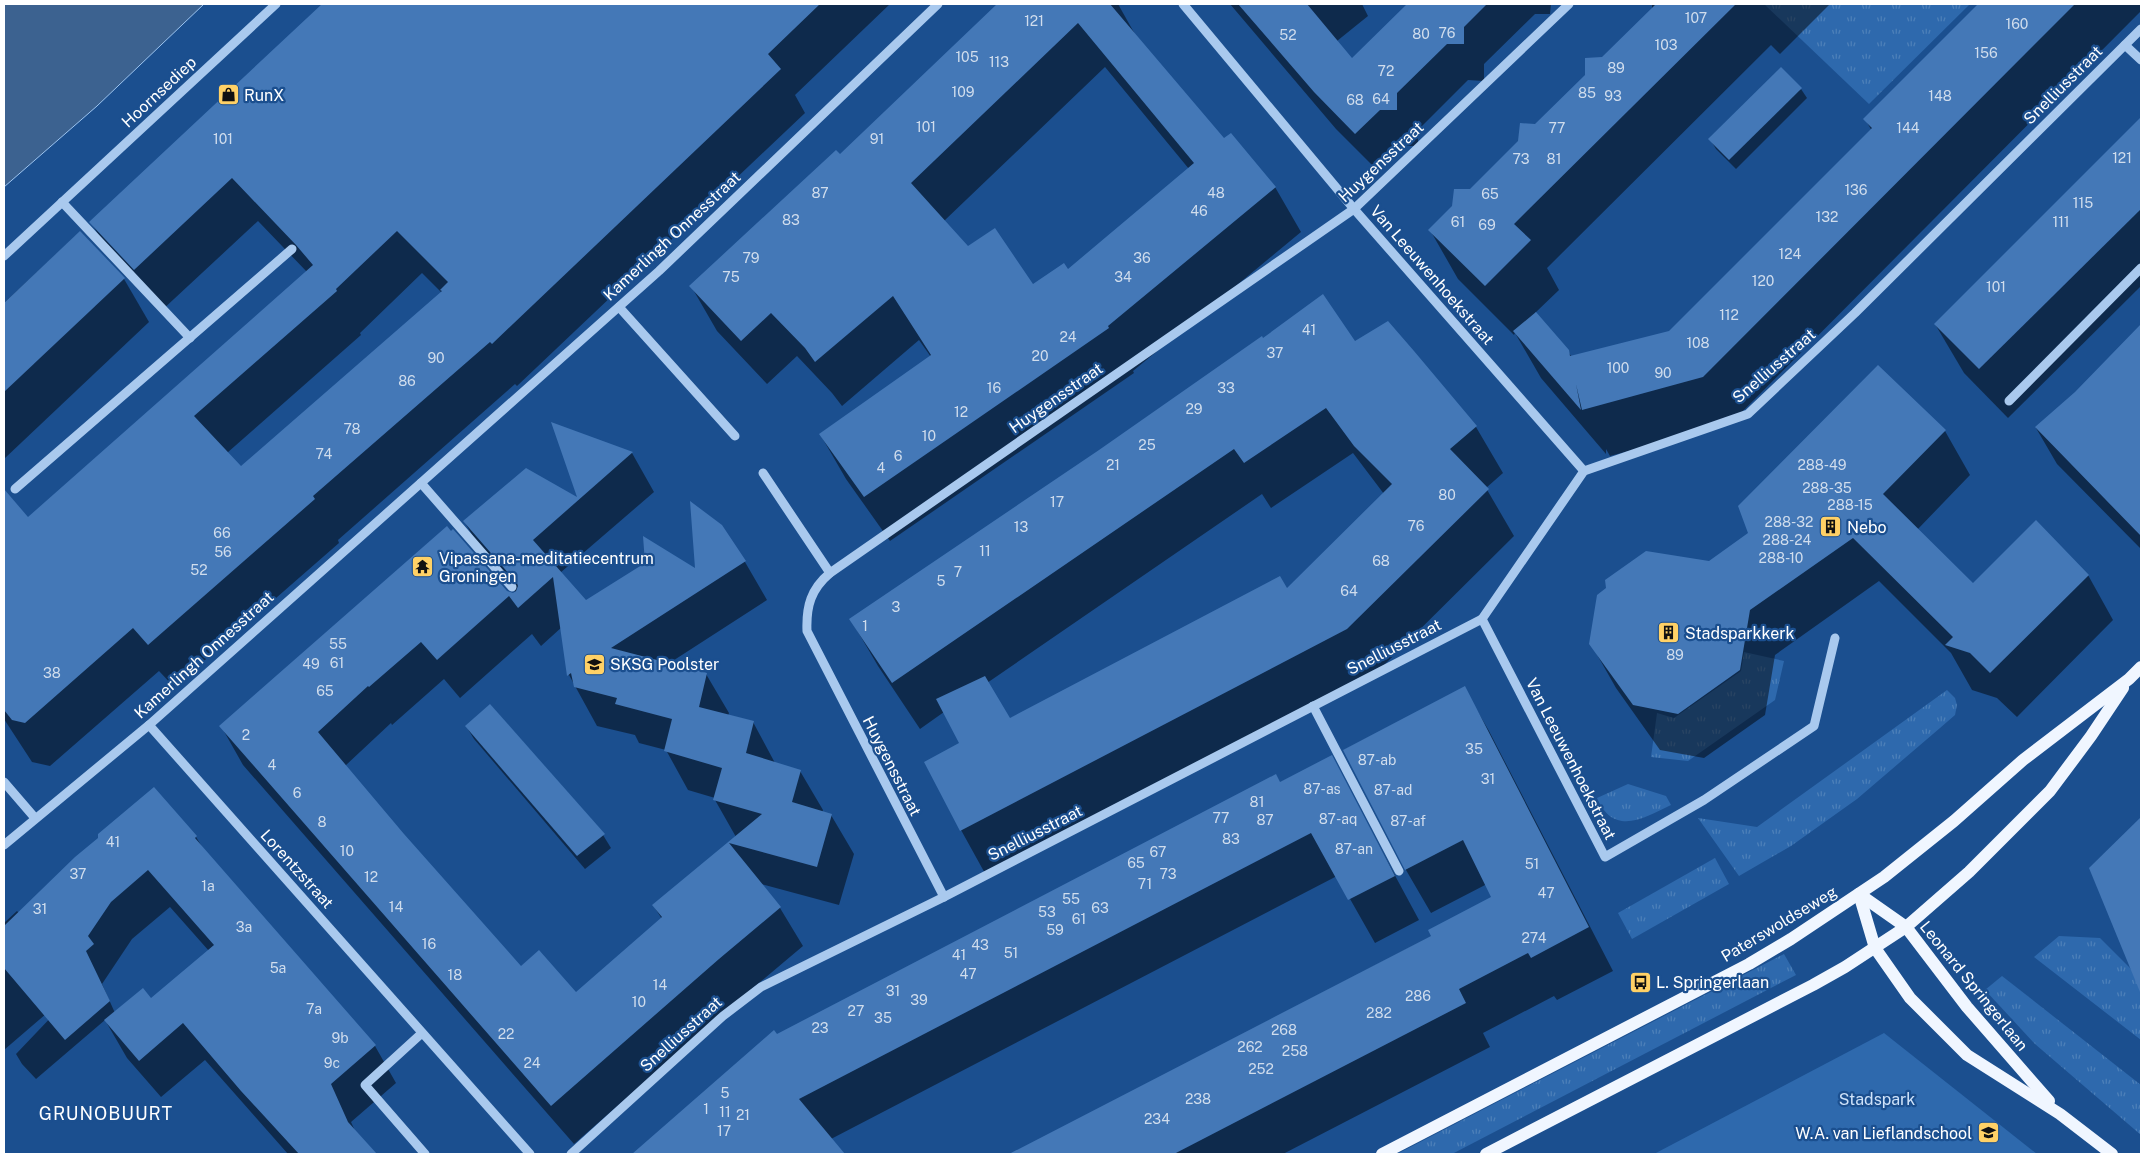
<svg xmlns="http://www.w3.org/2000/svg" width="2145" height="1158" font-family="'Public Sans',sans-serif">
	<style>
		.grass { fill: url(#grass-tufts) }
		.park { fill: #2e69ad }
		.water { fill: #3c6290; stroke: #9cc4f0 }
		.shadow { fill: #0007; fill-rule: evenodd }
		.building { fill: #4478b7; fill-rule: evenodd }
		.lines { fill: none; stroke-linecap: round; stroke-linejoin: round }
		.minor { stroke: #a9c9ee; stroke-width: 9 }
		.major { stroke: #f0f6ff; stroke-width: 12 }
		.labels { text-anchor: middle; dominant-baseline: central; stroke-width: 4.5; stroke-linejoin: round; paint-order: stroke }
		.number-label { font-size: 14px; fill: #d0dded }
		.street-label { font-size: 16px; fill: #fff; stroke: #1b4f8f }
		.poi-label { font-size: 16px; fill: #fff; stroke: #1b4f8f; text-anchor: start }
		.park-label { font-size: 16px; fill: #cfe3fa; stroke: #1b4f8f }
		.neighbourhood-label { font-size: 18px; letter-spacing: 1px; fill: #fff; stroke: #1b4f8f }
	</style>
	<defs>
		<pattern id="grass-tufts" width="24" height="20" patternUnits="userSpaceOnUse" patternTransform="scale(1.25)"><rect width="24" height="20" fill="#2e69ad"/><path d="M3 7l-1-3M5 7V3M7 7l1-3M15 17l-1-3M17 17v-4M19 17l1-3" fill="none" stroke="#4d80b9"/></pattern>
	</defs>
	<rect width="100%" height="100%" fill="#1b4f8f"/>
	<!-- grass -->
	<g class="grass">
		<polygon points="1764,4 1970,4 1869,104"/>
		<polygon points="1744,652 1784,661 1775,700 1688,761 1651,757 1657,713 1674,718 1741,671"/>
		<polygon points="1947,690 1955,698 1957,705 1955,715 1940,728 1857,799 1791,846 1739,876 1698,818 1757,827"/>
		<path d="M1628,784L1666,796L1671,805C1644,818 1614,837 1597,798Z"/>
		<polygon points="1715,858 1729,884 1632,939 1618,913"/>
		<polygon points="2059,936 2100,938 2141,979 2141,1040 2034,957"/>
		<polygon points="1784,954 1796,975 1452,1154 1397,1154"/>
		<polygon points="2002,976 2141,1085 2141,1135 2035,1044 1985,990"/>
	</g>
	<!-- park -->
	<polygon class="park" points="1884,1033 2037,1154 1654,1154"/>
	<!-- water -->
	<polygon class="water" points="4,4 204,4 97,106 4,187"/>
	<!-- shadow -->
	<g class="shadow">
		<path d="M325,4H890L795,95L805,113L517,386L515,384L338,540L339,543L174,687L159,671L50,766L32,762L4,719V490L28,518L307,272L258,221L160,312L116,265L91,222ZM422,273L442,293L241,467L227,453L361,335L360,333Z"/>
		<path d="M999,4H1118L1136,36L1224,140L1275,187L1301,232L1133,371L1134,373L890,541L846,479L820,434L931,357L919,340L842,406L832,393L797,356L767,384L717,331L691,286L840,156ZM1105,67L1189,169L1068,271L1033,286L968,248L944,221Z"/>
		<polygon points="1230,4 1362,4 1368,16 1337,41 1352,60 1409,4 1551,4 1550,14 1535,14 1484,64 1484,81 1468,80 1418,130 1418,146 1401,146 1377,170 1336,129"/>
		<polygon points="1652,4 1830,4 1780,54 1771,45 1547,268 1559,290 1535,313 1572,357 1670,332 1872,131 1865,119 1980,4 2141,4 2141,11 1730,424 1610,456 1606,449 1606,454 1541,378 1515,333 1514,335 1458,279 1430,230 1652,10"/>
		<polygon points="1801,89 1807,98 1736,169 1716,149 1710,139"/>
		<polygon points="2141,118 2141,286 2008,418 1964,373 1935,324"/>
		<polygon points="80,232 124,279 149,322 4,459 4,303"/>
		<polygon points="2141,326 2141,549 2057,464 2036,428 2076,393"/>
		<path d="M1355,342L1476,427L1503,473L1486,488L1514,536L1374,675L987,877L961,830V744L944,712L920,729L878,666L851,620ZM1353,453L1384,494L1287,590L1009,719L987,683L1262,494L1271,508Z"/>
		<path d="M553,424L632,453L654,492L560,573L586,602L697,570L721,526L745,562L767,600L668,664L706,674L729,713L728,716L753,722L775,763L800,771L823,810L822,813L831,815L854,854L839,905L761,884L780,908L803,946L741,998L574,1144L243,765L221,726L507,592L513,595L516,593L487,560L464,521L526,470L579,500ZM562,627L569,675L597,726L635,735L639,743L666,750L688,790L715,798V800L736,837L653,905L662,919L576,994L521,968L403,835L345,766L391,723L392,725L444,679L460,698L532,634L541,646Z"/>
		<polygon points="1945,431 1970,475 1917,530 1973,585 2088,575 2113,620 2017,717 1997,698 1972,690 1951,653 1879,581 1775,655 1765,715 1704,758 1660,750 1616,688 1591,644 1710,563"/>
		<polygon points="1464,688 1489,731 1613,971 1557,1000 1554,996 1483,1033 1490,1047 1283,1154 1012,1154 1432,936 1493,897 1487,884 1431,913 1406,870 1344,750"/>
		<polygon points="466,726 603,835 611,848 585,869 474,739"/>
		<polygon points="1331,757 1419,920 1375,943 1337,876 831,1139 844,1154 634,1154 774,1032 777,1035"/>
		<path d="M154,788L196,837L204,850L375,1046L396,1083L351,1122L356,1133L375,1154H288L205,1060L161,1097L127,1058L105,1020L36,1079L22,1064L16,1054L77,990L75,989L4,1050V923L17,911L19,913ZM170,907L209,951L151,1000L115,1013L102,984L132,939Z"/>
		<polygon points="2141,818 2141,969 2134,962 2091,868"/>
	</g>
	<!-- building -->
	<g class="building">
		<path d="M322,4H820L768,54L781,69L492,344L490,342L313,496L315,499L148,645L133,628L25,723L12,720L4,710V489L28,517L313,265L296,245L232,178L134,270L89,222ZM397,231L448,282L440,290L442,291L241,466L194,416L337,291L336,289Z"/>
		<path d="M997,4H1110L1224,138L1231,133L1276,187L1108,326L1109,328L864,497L819,434L931,355L893,296L815,362L805,348L771,313L741,341L689,286L836,150L840,154ZM1078,23L1194,163L1068,269L1064,263L1033,284L995,228L968,246L911,183Z"/>
		<polygon points="1238,4 1307,4 1352,58 1407,4 1487,4 1464,27 1464,44 1447,44 1397,93 1397,110 1380,110 1355,134 1314,92"/>
		<polygon points="1656,4 1736,4 1514,224 1531,240 1485,286 1428,230 1452,206 1454,189 1470,189 1518,141 1520,123 1535,124 1585,75 1585,58 1602,57"/>
		<polygon points="1978,4 2075,4 1703,377 1582,410 1576,384 1581,410 1513,331 1536,312 1569,350 1570,356 1669,331 1872,128 1863,119"/>
		<polygon points="1781,67 1802,88 1729,160 1708,139"/>
		<polygon points="2141,117 2141,209 1979,369 1934,324"/>
		<polygon points="80,231 125,278 4,392 4,303"/>
		<polygon points="1323,294 1355,341 1388,321 1414,351 1477,426 1450,449 1489,489 1347,629 960,831 924,762 959,743 936,699 985,676 1010,718 1280,576 1287,588 1392,484 1354,446 1326,408 1244,463 1234,449 892,683 849,619 1099,450 1262,336 1263,338"/>
		<polygon points="2141,324 2141,536 2035,427 2075,392"/>
		<polygon points="1878,365 1946,430 1883,494 1973,583 2036,520 2089,575 1990,673 1970,653 1945,645 1953,637 1853,538 1750,610 1740,670 1678,714 1633,705 1589,644 1597,595 1606,588 1605,580 1646,551 1709,561 1748,533 1738,506"/>
		<path d="M551,422L633,452L533,540L586,600L645,563L643,536L695,568L690,501L722,525L746,561L611,648L707,673L699,707L754,721L746,753L801,770L792,802L832,814L817,867L729,843L781,907L719,959L551,1106L219,726L447,526L451,531L453,529L507,591L513,593L516,591L518,586L517,583L463,521L526,468L577,497ZM553,577L567,676L571,673L574,687L617,698L615,704L672,719L664,751L722,768L713,800L762,814L652,905L662,917L576,992L539,950L521,966L404,834L318,732L368,686L369,687L421,642L437,660L509,596L518,608Z"/>
		<polygon points="1465,686 1589,927 1531,958 1528,953 1459,989 1466,1003 1174,1154 1009,1154 1431,936 1428,930 1491,897 1463,840 1405,870 1343,750"/>
		<polygon points="490,704 605,834 577,856 465,726"/>
		<polygon points="1332,755 1395,876 1348,900 1311,833 799,1099 845,1154 632,1154 774,1030 777,1034 1276,774 1280,782"/>
		<polygon points="154,787 197,836 195,838 376,1045 331,1084 348,1122 377,1154 299,1154 241,1091 183,1023 139,1061 104,1020 143,988 151,998 214,945 148,870 111,902 88,936 94,944 86,951 110,1001 65,1040 4,968 4,926 75,857 98,838 98,834"/>
		<polygon points="2141,817 2141,992 2140,992 2089,868"/>
	</g>
	<g class="lines">
		<!-- minor -->
		<g class="minor">
			<polyline points="1183,4 1354,209 1584,471"/>
			<polyline points="2125,45 2141,60"/>
			<polyline points="62,202 190,338"/>
			<polyline points="4,256 276,4"/>
			<polyline points="619,307 735,436"/>
			<polyline points="2009,401 2141,268"/>
			<polyline points="763,473 830,573"/>
			<polyline points="421,483 512,587"/>
			<polyline points="15,489 292,249"/>
			<polyline points="1482,619 1605,857 1704,800 1814,726 1835,638"/>
			<polyline points="1313,706 1399,871"/>
			<polyline points="149,725 530,1154"/>
			<polyline points="4,782 35,818"/>
			<polyline points="4,845 149,725 659,271 938,4"/>
			<path d="M944,897L807,631C806,606 811,589 830,573L1354,209L1569,4"/>
			<polyline points="422,1033 365,1085 425,1154"/>
			<polyline points="571,1154 723,1016 761,987 944,897 1482,619 1584,471 1748,414 1855,313 2141,29"/>
		</g>
		<!-- major -->
		<g class="major">
			<polyline points="1859,894 1875,948 1910,998 1967,1055 2060,1114 2112,1154"/>
			<polyline points="1859,894 1906,927 1967,1007 2049,1101"/>
			<polyline points="1382,1154 1749,964 1791,939 1884,877 1954,821 2023,760 2129,679 2141,667"/>
			<polyline points="1486,1154 1813,985 1845,967 1906,927 1969,872 2050,791 2091,736 2123,688"/>
		</g>
	</g>
	<!-- icons -->
	<defs>
		<symbol id="shop-square" viewBox="-11 -11 22 22"><rect x="-9" y="-9" width="18" height="18" rx="4" fill="#ffd166" stroke="#1b4f8f"/><path d="M-5-2.5h2.3a2.7 3.5 0 0 1 5.4 0H5L5.5 6h-11ZM-1.5-2.5h3a1.5 2.3 0 0 0-3 0Z" fill="#111"/></symbol>
		<symbol id="building-square" viewBox="-11 -11 22 22"><rect x="-9" y="-9" width="18" height="18" rx="4" fill="#ffd166" stroke="#1b4f8f"/><path d="M-4-6H4V6H1V3H-1V6H-4ZM-2.5-4.3h1.7v1.8h-1.7ZM.8-4.3h1.7v1.8H.8ZM-2.5-1h1.7V.8h-1.7ZM.8-1h1.7V.8H.8Z" fill="#111"/></symbol>
		<symbol id="temple-square" viewBox="-11 -11 22 22"><rect x="-9" y="-9" width="18" height="18" rx="4" fill="#ffd166" stroke="#1b4f8f"/><path d="M0-6L5-2H3V0L6.5 2.5H4V6H1.5V3h-3V6H-4V2.5H-6.5L-3 0V-2H-5Z" fill="#111"/></symbol>
		<symbol id="school-square" viewBox="-11 -11 22 22"><rect x="-9" y="-9" width="18" height="18" rx="4" fill="#ffd166" stroke="#1b4f8f"/><path d="M0-5L7-2L0 1L-7-2ZM-4 1L0 2.5L4 1V4Q0 6-4 4Z" fill="#111"/></symbol>
		<symbol id="bus-square" viewBox="-11 -11 22 22"><rect x="-9" y="-9" width="18" height="18" rx="4" fill="#ffd166" stroke="#1b4f8f"/><path d="M-5-6H5V4H4V6H2V4H-2V6H-4V4H-5ZM-3.5-4V0h7V-4ZM-3.5 1.2v1.5H-2V1.2ZM2 1.2v1.5H3.5V1.2Z" fill="#111"/></symbol>
	</defs>
	<g fill-rule="evenodd">
		<use href="#shop-square" x="216" y="82" width="25" height="25"/>
		<use href="#building-square" x="1818" y="514" width="25" height="25"/>
		<use href="#temple-square" x="410" y="554" width="25" height="25"/>
		<use href="#building-square" x="1656" y="620" width="25" height="25"/>
		<use href="#school-square" x="582" y="652" width="25" height="25"/>
		<use href="#bus-square" x="1628" y="970" width="25" height="25"/>
		<use href="#school-square" x="1976" y="1120" width="25" height="25"/>
	</g>
	<g class="labels">
		<!-- number labels -->
		<g class="number-label">
			<text x="1696" y="18">107</text>
			<text x="1034" y="21">121</text>
			<text x="2017" y="24">160</text>
			<text x="1447" y="33">76</text>
			<text x="1421" y="34">80</text>
			<text x="1288" y="35">52</text>
			<text x="1666" y="45">103</text>
			<text x="1986" y="53">156</text>
			<text x="967" y="57">105</text>
			<text x="999" y="62">113</text>
			<text x="1616" y="68">89</text>
			<text x="1386" y="71">72</text>
			<text x="963" y="92">109</text>
			<text x="1587" y="93">85</text>
			<text x="1613" y="96">93</text>
			<text x="1940" y="96">148</text>
			<text x="1381" y="99">64</text>
			<text x="1355" y="100">68</text>
			<text x="926" y="127">101</text>
			<text x="1557" y="128">77</text>
			<text x="1908" y="128">144</text>
			<text x="223" y="139">101</text>
			<text x="877" y="139">91</text>
			<text x="2122" y="158">121</text>
			<text x="1521" y="159">73</text>
			<text x="1554" y="159">81</text>
			<text x="1856" y="190">136</text>
			<text x="820" y="193">87</text>
			<text x="1216" y="193">48</text>
			<text x="1490" y="194">65</text>
			<text x="2083" y="203">115</text>
			<text x="1199" y="211">46</text>
			<text x="1827" y="217">132</text>
			<text x="791" y="220">83</text>
			<text x="1458" y="222">61</text>
			<text x="2061" y="222">111</text>
			<text x="1487" y="225">69</text>
			<text x="1790" y="254">124</text>
			<text x="751" y="258">79</text>
			<text x="1142" y="258">36</text>
			<text x="731" y="277">75</text>
			<text x="1123" y="277">34</text>
			<text x="1763" y="281">120</text>
			<text x="1996" y="287">101</text>
			<text x="1729" y="315">112</text>
			<text x="1309" y="330">41</text>
			<text x="1068" y="337">24</text>
			<text x="1698" y="343">108</text>
			<text x="1275" y="353">37</text>
			<text x="1040" y="356">20</text>
			<text x="436" y="358">90</text>
			<text x="1618" y="368">100</text>
			<text x="1663" y="373">90</text>
			<text x="407" y="381">86</text>
			<text x="994" y="388">16</text>
			<text x="1226" y="388">33</text>
			<text x="1194" y="409">29</text>
			<text x="961" y="412">12</text>
			<text x="352" y="429">78</text>
			<text x="929" y="436">10</text>
			<text x="1147" y="445">25</text>
			<text x="324" y="454">74</text>
			<text x="898" y="456">6</text>
			<text x="1113" y="465">21</text>
			<text x="1822" y="465">288-49</text>
			<text x="881" y="468">4</text>
			<text x="1827" y="488">288-35</text>
			<text x="1447" y="495">80</text>
			<text x="1057" y="502">17</text>
			<text x="1850" y="505">288-15</text>
			<text x="1789" y="522">288-32</text>
			<text x="1416" y="526">76</text>
			<text x="1021" y="527">13</text>
			<text x="222" y="533">66</text>
			<text x="1787" y="540">288-24</text>
			<text x="985" y="551">11</text>
			<text x="223" y="552">56</text>
			<text x="1781" y="558">288-10</text>
			<text x="1381" y="561">68</text>
			<text x="199" y="570">52</text>
			<text x="958" y="572">7</text>
			<text x="941" y="581">5</text>
			<text x="1349" y="591">64</text>
			<text x="896" y="607">3</text>
			<text x="865" y="626">1</text>
			<text x="338" y="644">55</text>
			<text x="1675" y="655">89</text>
			<text x="337" y="663">61</text>
			<text x="311" y="664">49</text>
			<text x="52" y="673">38</text>
			<text x="325" y="691">65</text>
			<text x="246" y="735">2</text>
			<text x="1474" y="749">35</text>
			<text x="1377" y="760">87-ab</text>
			<text x="272" y="765">4</text>
			<text x="1488" y="779">31</text>
			<text x="1322" y="789">87-as</text>
			<text x="1393" y="790">87-ad</text>
			<text x="297" y="793">6</text>
			<text x="1257" y="802">81</text>
			<text x="1221" y="818">77</text>
			<text x="1338" y="819">87-aq</text>
			<text x="1265" y="820">87</text>
			<text x="1408" y="821">87-af</text>
			<text x="322" y="822">8</text>
			<text x="1231" y="839">83</text>
			<text x="113" y="842">41</text>
			<text x="1354" y="849">87-an</text>
			<text x="347" y="851">10</text>
			<text x="1158" y="852">67</text>
			<text x="1136" y="863">65</text>
			<text x="1532" y="864">51</text>
			<text x="78" y="874">37</text>
			<text x="1168" y="874">73</text>
			<text x="371" y="877">12</text>
			<text x="1145" y="884">71</text>
			<text x="208" y="886">1a</text>
			<text x="1546" y="893">47</text>
			<text x="1071" y="899">55</text>
			<text x="396" y="907">14</text>
			<text x="1100" y="908">63</text>
			<text x="40" y="909">31</text>
			<text x="1047" y="912">53</text>
			<text x="1079" y="919">61</text>
			<text x="244" y="927">3a</text>
			<text x="1055" y="930">59</text>
			<text x="1534" y="938">274</text>
			<text x="429" y="944">16</text>
			<text x="980" y="945">43</text>
			<text x="1011" y="953">51</text>
			<text x="959" y="955">41</text>
			<text x="278" y="968">5a</text>
			<text x="968" y="974">47</text>
			<text x="455" y="975">18</text>
			<text x="660" y="985">14</text>
			<text x="893" y="991">31</text>
			<text x="1418" y="996">286</text>
			<text x="919" y="1000">39</text>
			<text x="639" y="1002">10</text>
			<text x="314" y="1009">7a</text>
			<text x="856" y="1011">27</text>
			<text x="1379" y="1013">282</text>
			<text x="883" y="1018">35</text>
			<text x="820" y="1028">23</text>
			<text x="1284" y="1030">268</text>
			<text x="506" y="1034">22</text>
			<text x="340" y="1038">9b</text>
			<text x="1250" y="1047">262</text>
			<text x="1295" y="1051">258</text>
			<text x="332" y="1063">9c</text>
			<text x="532" y="1063">24</text>
			<text x="1261" y="1069">252</text>
			<text x="725" y="1093">5</text>
			<text x="1198" y="1099">238</text>
			<text x="706" y="1109">1</text>
			<text x="725" y="1112">11</text>
			<text x="743" y="1115">21</text>
			<text x="1157" y="1119">234</text>
			<text x="724" y="1131">17</text>
		</g>
		<!-- street labels -->
		<g class="street-label">
			<text transform="translate(2063 85) rotate(-45)">Snelliusstraat</text>
			<text transform="translate(159 92) rotate(-43)">Hoornsediep</text>
			<text transform="translate(1381 162) rotate(-43)">Huygensstraat</text>
			<text transform="translate(672 236) rotate(-43)">Kamerlingh Onnesstraat</text>
			<text transform="translate(1432 275) rotate(49)">Van Leeuwenhoekstraat</text>
			<text transform="translate(1774 366) rotate(-41)">Snelliusstraat</text>
			<text transform="translate(1056 398) rotate(-35)">Huygensstraat</text>
			<text transform="translate(1394 647) rotate(-27)">Snelliusstraat</text>
			<text transform="translate(204 655) rotate(-42)">Kamerlingh Onnesstraat</text>
			<text transform="translate(1571 759) rotate(63)">Van Leeuwenhoekstraat</text>
			<text transform="translate(892 766) rotate(63)">Huygensstraat</text>
			<text transform="translate(1035 833) rotate(-27)">Snelliusstraat</text>
			<text transform="translate(297 869) rotate(48)">Lorentzstraat</text>
			<text transform="translate(1779 924) rotate(-31)">Paterswoldseweg</text>
			<text transform="translate(1974 986) rotate(51)">Leonard Springerlaan</text>
			<text transform="translate(681 1034) rotate(-42)">Snelliusstraat</text>
		</g>
		<!-- poi labels -->
		<g class="poi-label">
			<text x="244" y="95">RunX</text>
			<text x="1847" y="527">Nebo</text>
			<text x="439" y="558">Vipassana-meditatiecentrum<tspan x="439" dy="18">Groningen</tspan></text>
			<text x="1685" y="633">Stadsparkkerk</text>
			<text x="610" y="664">SKSG Poolster</text>
			<text x="1656" y="982">L. Springerlaan</text>
			<text x="1972" y="1133" text-anchor="end">W.A. van Lieflandschool</text>
		</g>
		<!-- park labels -->
		<g class="park-label">
			<text x="1877" y="1099">Stadspark</text>
		</g>
		<!-- neighbourhood labels -->
		<g class="neighbourhood-label">
			<text x="106" y="1113">GRUNOBUURT</text>
		</g>
	</g>
	<!-- border -->
	<rect width="2145" height="1158" fill="none" stroke="#ffffff" stroke-width="10"/>
</svg>
